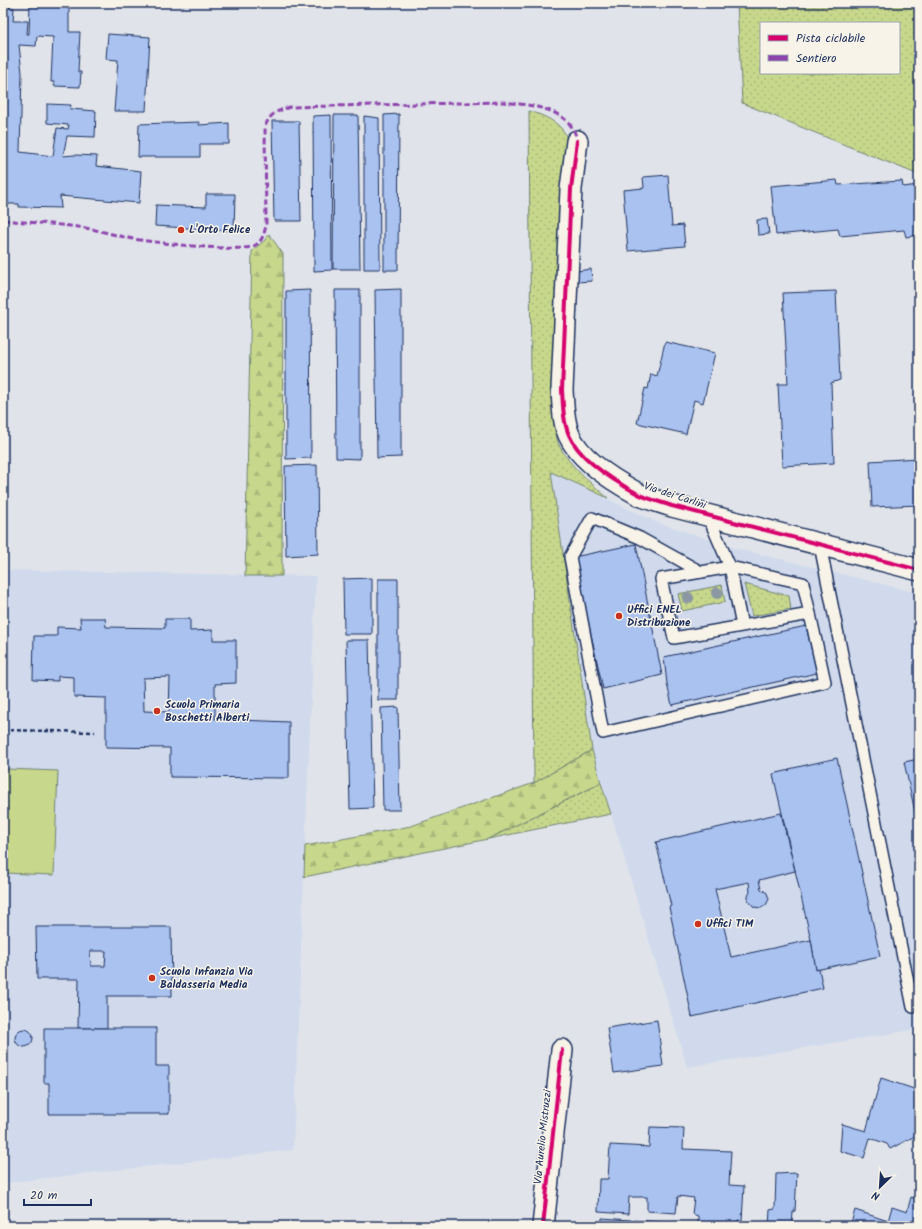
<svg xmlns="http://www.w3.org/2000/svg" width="922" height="1229" font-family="Kalam,sans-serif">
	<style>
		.built { fill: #d0daec }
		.green { fill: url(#green-dots); stroke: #718374; fill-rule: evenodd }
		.forest { fill: url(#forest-firs); stroke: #718374 }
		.pitch { fill: #c7d78b; stroke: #718374 }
		.building { fill: #aac2f0; stroke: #1b2f5e; fill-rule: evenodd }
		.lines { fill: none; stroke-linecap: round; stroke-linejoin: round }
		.lane-casing { stroke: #1b2f5e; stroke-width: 14 }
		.street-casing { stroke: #1b2f5e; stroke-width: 24 }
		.path { stroke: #1b2f5e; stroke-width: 2.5; stroke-dasharray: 4 3; stroke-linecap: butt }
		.lane { stroke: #f7f3e8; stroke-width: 11 }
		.street { stroke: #f7f3e8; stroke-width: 21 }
		.quiet { stroke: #8e44ad; stroke-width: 3; stroke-dasharray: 6 3; stroke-linecap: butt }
		.cycleway-casing { stroke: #f7f3e8; stroke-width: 6 }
		.cycleway { stroke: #d6006c; stroke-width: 4 }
		.tree { fill: #8b98a3 }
		.poi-dot { fill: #c8321e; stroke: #f7f3e8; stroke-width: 1.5 }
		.labels { text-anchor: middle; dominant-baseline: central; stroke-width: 3; stroke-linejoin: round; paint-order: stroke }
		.poi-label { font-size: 11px; font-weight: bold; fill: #1b2f5e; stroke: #f7f3e8; text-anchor: start }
		.street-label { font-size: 11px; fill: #1b2f5e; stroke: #f7f3e8 }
	</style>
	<defs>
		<pattern id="green-dots" width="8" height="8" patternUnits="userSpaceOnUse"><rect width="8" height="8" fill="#c7d78b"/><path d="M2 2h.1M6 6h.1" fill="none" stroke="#aab97a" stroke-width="1.8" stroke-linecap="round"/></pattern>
		<pattern id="forest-firs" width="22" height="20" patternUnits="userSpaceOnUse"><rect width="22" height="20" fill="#c7d78b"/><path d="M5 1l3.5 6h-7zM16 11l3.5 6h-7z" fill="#aab97a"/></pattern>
	</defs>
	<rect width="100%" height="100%" fill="#e0e4ea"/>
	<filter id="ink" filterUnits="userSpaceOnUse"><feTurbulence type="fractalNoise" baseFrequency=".025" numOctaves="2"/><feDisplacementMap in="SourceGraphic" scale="8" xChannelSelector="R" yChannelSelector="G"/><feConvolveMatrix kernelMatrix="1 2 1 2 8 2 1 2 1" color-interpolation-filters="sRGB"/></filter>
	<g filter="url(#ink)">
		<!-- built -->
		<g class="built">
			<polygon points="551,472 656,522 687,532 734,548 919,593 919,1029 687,1067 592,750"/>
			<polygon points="3,570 316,576 293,1150 3,1183"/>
		</g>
		<!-- green -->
		<g class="green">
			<path d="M737,3H919V175L742,103ZM761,23H899V73H761Z"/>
			<path d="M529,111C543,115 563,123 567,139C568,142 568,148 568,152L553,412C554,423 555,435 559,445C569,466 591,483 608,498L551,472L592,750L534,783Z"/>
			<polygon points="744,584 789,596 791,609 752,616"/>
			<polygon points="722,585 725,602 682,611 678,594"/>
			<polygon points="601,783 611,814 488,839"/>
		</g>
		<!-- forest -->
		<g class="forest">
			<polygon points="269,234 283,254 282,576 245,576 252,251 265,240"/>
			<polygon points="592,750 601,783 488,839 304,877 305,846 411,826 534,783"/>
		</g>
		<!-- pitch -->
		<polygon class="pitch" points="6,769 58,771 54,875 3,873 3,823"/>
		<!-- building -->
		<g class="building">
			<polygon points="30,3 69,3 69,32 80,32 78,72 81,72 80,87 54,86 54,82 51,82 53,37 37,36 36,46 19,45 22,73 20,152 53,156 57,128 68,129 69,125 47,123 47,104 71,105 70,109 96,111 95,137 67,136 63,156 74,155 97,156 96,166 141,171 139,203 60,196 61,208 19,207 19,204 3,204 3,7 14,8 13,21 28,21 27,34 29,34"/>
			<polygon points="108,34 150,37 146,111 114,111 118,60 106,59"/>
			<polygon points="399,114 398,270 384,270 384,115"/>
			<polygon points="331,115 332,270 314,271 313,116"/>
			<polygon points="334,115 358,115 360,269 333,269"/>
			<polygon points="364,116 379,118 380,269 364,269"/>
			<polygon points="272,121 299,121 301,221 274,221"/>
			<polygon points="199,122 199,125 229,123 229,144 200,144 200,157 138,157 139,124"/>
			<polygon points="668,175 672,226 683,225 685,246 628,251 623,190 644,188 643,177"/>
			<polygon points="837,180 838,185 902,181 903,187 919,185 919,235 906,237 904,230 840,236 838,229 776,235 771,186"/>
			<polygon points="206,194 235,194 234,231 155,226 156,205 206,207"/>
			<polygon points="767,219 769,234 758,235 757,220"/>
			<polygon points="591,269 592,281 577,282 577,271"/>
			<polygon points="401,289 401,457 377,458 375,290"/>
			<polygon points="310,290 311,458 286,459 286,291"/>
			<polygon points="335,290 360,290 360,459 336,458"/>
			<polygon points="836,291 840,380 831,383 834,463 782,466 778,384 788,384 783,293"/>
			<polygon points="665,342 715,353 703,403 694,400 686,434 637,423 645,388 648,389 651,374 657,376"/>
			<polygon points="919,458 919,505 872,507 870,461"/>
			<polygon points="317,465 318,554 286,556 285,466"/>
			<polygon points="636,544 662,675 603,689 574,557"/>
			<polygon points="372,578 372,634 344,634 343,579"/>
			<rect x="378" y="579" width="20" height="121"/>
			<path d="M80,618H105L106,627L165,628V619H190V631L213,630V640H236V683L215,684V719L289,722V778L170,777V748L106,747V698L74,697V677L58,676V681L33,680L34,636H57V627L81,628ZM170,677L169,712L144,711L143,678Z"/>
			<polygon points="806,626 817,673 672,705 667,684 664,657"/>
			<polygon points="346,640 369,640 373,808 350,809"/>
			<polygon points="398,707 400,810 383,810 381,708"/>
			<polygon points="837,758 880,956 816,970 811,940 773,774 790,770 789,769"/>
			<polygon points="919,759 919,830 904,762"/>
			<polygon points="781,813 795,871 759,880 761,889 767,893 769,899 766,905 761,908 754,907 748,900 748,896 750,892 749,882 715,889 731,957 811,940 816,970 819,969 823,988 692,1017 669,907 671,906 656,842"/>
			<path d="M36,927H171L172,996H107V1028H78L79,979H37ZM90,951H106L105,966H91Z"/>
			<polygon points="657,1020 663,1066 614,1073 607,1028"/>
			<polygon points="44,1028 156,1028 156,1066 169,1066 169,1114 49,1114 49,1083 44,1083"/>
			<circle cx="24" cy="1038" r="9"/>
			<polygon points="918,1074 919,1134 890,1149 887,1144 870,1138 864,1158 840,1151 842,1124 866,1131 881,1078 914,1089"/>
			<polygon points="650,1127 684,1128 683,1149 731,1151 729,1185 744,1186 742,1221 738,1220 738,1226 698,1226 698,1216 692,1214 694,1198 678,1196 676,1213 647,1211 647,1197 629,1197 628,1214 598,1212 599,1179 608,1179 610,1145 649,1147"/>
			<polygon points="797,1173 795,1211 793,1212 792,1226 769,1226 770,1210 775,1209 776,1174"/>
			<polygon points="911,1197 919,1200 919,1226 850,1226 855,1210 888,1221 892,1207 907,1212"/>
			<polygon points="602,1218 660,1222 660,1226 602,1226"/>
		</g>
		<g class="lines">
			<defs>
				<g id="lane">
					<polyline points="708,516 730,567 661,579 674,638 810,614 803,583 730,567 742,626"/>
					<polyline points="820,545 913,1007"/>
					<polyline points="701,572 640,538 592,518 570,557 603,733 825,682 810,614"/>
				</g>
				<g id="street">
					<path d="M577,141L571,189L562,390C563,405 563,421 569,435C580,460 614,481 638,494C648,499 661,502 672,506L919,570"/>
					<polyline points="543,1226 562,1050"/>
				</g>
			</defs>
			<!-- lane casing -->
			<use href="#lane" class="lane-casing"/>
			<!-- street casing -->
			<use href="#street" class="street-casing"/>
			<!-- path -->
			<polyline class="path" points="3,730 95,732"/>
			<!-- lane -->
			<use href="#lane" class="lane"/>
			<!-- street -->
			<use href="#street" class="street"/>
			<!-- quiet -->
			<path class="quiet" d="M3,220C32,223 62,224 91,229C105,232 119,236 133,239C152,242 240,253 254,246C262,242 264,234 266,226L265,126C271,113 277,111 290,107L503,102C530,105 572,108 577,141"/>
			<defs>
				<g id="cycleway">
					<path d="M577,141L571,189L562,390C563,405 563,421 569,435C580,460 614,481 638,494C648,499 661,502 672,506L919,570"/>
					<polyline points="543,1226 562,1050"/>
				</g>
			</defs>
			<!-- cycleway casing -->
			<use href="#cycleway" class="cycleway-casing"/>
			<!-- cycleway -->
			<use href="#cycleway" class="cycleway"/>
		</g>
		<!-- trees -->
		<g class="tree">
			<circle cx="717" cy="593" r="6"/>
			<circle cx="688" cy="598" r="6"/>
		</g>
	</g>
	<!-- markers -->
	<g class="poi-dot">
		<circle cx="181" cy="230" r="4"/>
		<circle cx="619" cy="616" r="4"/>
		<circle cx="157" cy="711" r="4"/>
		<circle cx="698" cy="924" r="4"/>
		<circle cx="152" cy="978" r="4"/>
	</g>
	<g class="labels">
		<!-- poi labels -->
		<g class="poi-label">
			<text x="189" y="230">L'Orto Felice</text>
			<text x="627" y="610">Uffici ENEL<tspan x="627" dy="13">Distribuzione</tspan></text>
			<text x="165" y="705">Scuola Primaria<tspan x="165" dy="13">Boschetti Alberti</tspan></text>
			<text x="706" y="924">Uffici TIM</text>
			<text x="160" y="972">Scuola Infanzia Via<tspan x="160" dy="13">Baldasseria Media</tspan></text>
		</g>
		<!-- street labels -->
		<g class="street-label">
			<text transform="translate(675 496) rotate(18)">Via dei Carlini</text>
			<text transform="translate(543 1137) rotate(-84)">Via Aurelio Mistruzzi</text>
		</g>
	</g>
	<!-- margin -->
	<rect width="922" height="1229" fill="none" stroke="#f7f3e8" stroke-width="16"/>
	<rect x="8" y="8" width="906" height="1213" fill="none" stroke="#1b2f5e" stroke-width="1.5" filter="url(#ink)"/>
	<!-- legend -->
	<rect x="760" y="22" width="140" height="52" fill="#f7f3e8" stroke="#9fa5b1"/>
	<rect x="768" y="35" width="20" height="6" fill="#d6006c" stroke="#9fa5b1"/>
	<text x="796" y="42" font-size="12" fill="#1b2f5e">Pista ciclabile</text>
	<rect x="768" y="55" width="20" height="6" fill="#8e44ad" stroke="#9fa5b1"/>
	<text x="796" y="62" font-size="12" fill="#1b2f5e">Sentiero</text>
	<!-- north arrow -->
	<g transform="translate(880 1187) rotate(205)" stroke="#f7f3e8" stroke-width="3" paint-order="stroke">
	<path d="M0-3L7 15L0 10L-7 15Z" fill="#1b2f5e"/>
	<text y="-6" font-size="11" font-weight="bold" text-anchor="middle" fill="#1b2f5e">N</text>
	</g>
	<!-- scale -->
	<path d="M24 1199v6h67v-6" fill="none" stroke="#1b2f5e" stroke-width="2"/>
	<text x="30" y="1199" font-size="12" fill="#1b2f5e" stroke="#f7f3e8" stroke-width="3" paint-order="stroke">20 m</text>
</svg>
